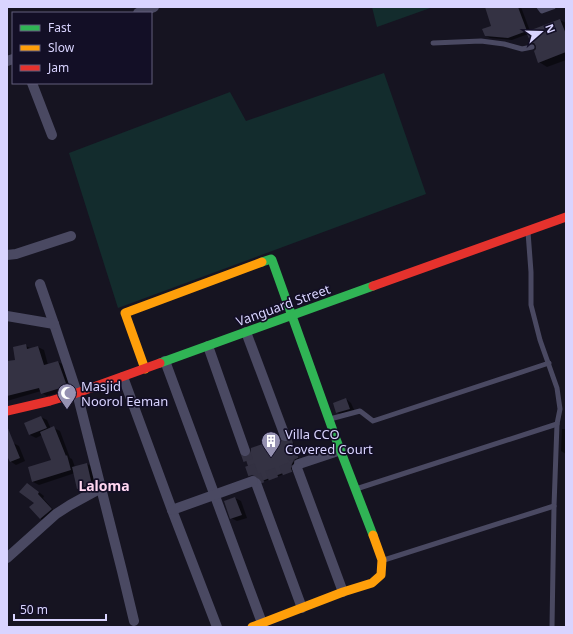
<svg xmlns="http://www.w3.org/2000/svg" width="573" height="634" font-family="'Noto Sans',sans-serif">
	<style>
		.green { fill: #132c2d }
		.shadow { fill: #0007 }
		.building { fill: #343243 }
		.lines { fill: none; stroke-linecap: round; stroke-linejoin: round }
		.street-tunnel { stroke: #333142; stroke-width: 10; stroke-dasharray: 10 5; stroke-linecap: butt }
		.lane { stroke: #4a4962; stroke-width: 5 }
		.street { stroke: #4a4962; stroke-width: 10 }
		.fast { stroke: #30b455; stroke-width: 9 }
		.slow { stroke: #ff9f0a; stroke-width: 9 }
		.jam { stroke: #e5322d; stroke-width: 9 }
		.labels { text-anchor: middle; dominant-baseline: central; stroke-width: 3.5; stroke-linejoin: round; paint-order: stroke }
		.street-label { font-size: 13px; fill: #d9d4ff; stroke: #130f26 }
		.poi-label { font-size: 13px; fill: #d9d4ff; stroke: #130f26; text-anchor: start }
		.neighbourhood-label { font-size: 14px; font-weight: bold; fill: #ffd6f0; stroke: #130f26 }
	</style>
	<rect width="100%" height="100%" fill="#161421"/>
	<!-- green -->
	<g class="green">
		<polygon points="372,7 433,7 377,27"/>
		<polygon points="384,73 426,194 118,308 69,153 230,92 246,121"/>
	</g>
	<!-- shadow -->
	<g class="shadow">
		<polygon points="486,7 521,7 530,31 560,20 566,23 566,60 547,67 539,62 537,46 532,42 528,34 512,40 490,38 486,36 493,26"/>
		<polygon points="26,346 32,349 38,347 44,350 48,365 58,362 64,365 72,389 47,396 42,393 41,391 7,401 7,382"/>
		<polygon points="346,399 351,403 355,412 343,416 337,412"/>
		<polygon points="41,417 47,420 51,429 54,428 60,431 70,458 72,459 75,467 87,464 93,467 97,488 84,491 78,488 75,473 39,485 33,482 29,468 52,460 42,435 36,438 30,435"/>
		<polygon points="562,429 566,429 566,454 561,451"/>
		<polygon points="279,439 283,443 288,443 290,441 293,442 299,459 293,471 265,481 259,476 252,474"/>
		<polygon points="13,443 19,446 25,461 16,465 10,461 7,453 7,445"/>
		<polygon points="32,487 44,496 43,498 56,513 46,522 41,519 31,507 35,503"/>
		<polygon points="235,498 241,501 247,518 237,521 231,518 225,501"/>
	</g>
	<!-- building -->
	<g class="building">
		<polygon points="485,7 518,7 527,31 508,38 485,36 482,29 491,26"/>
		<polygon points="560,19 566,34 566,52 538,63 534,51 536,49 536,46 534,43 531,43 526,32"/>
		<polygon points="26,344 27,349 38,346 44,365 58,361 67,386 41,394 39,388 7,396 7,361 15,360 13,347"/>
		<polygon points="346,398 350,409 336,413 333,403"/>
		<polygon points="41,416 47,428 29,435 24,423"/>
		<polygon points="7,426 20,458 10,462 7,456"/>
		<polygon points="54,426 66,456 67,455 71,470 32,482 28,467 51,460 40,432"/>
		<polygon points="279,438 281,441 284,442 288,442 290,440 297,458 294,460 292,464 291,467 291,470 262,481 257,476 251,475 245,457 248,457 250,455 251,452 251,448"/>
		<polygon points="87,463 92,485 77,489 72,467"/>
		<polygon points="27,483 39,492 38,494 52,509 40,519 29,507 34,503 19,492"/>
		<polygon points="235,497 242,515 230,519 224,501"/>
	</g>
	<g class="lines">
		<!-- street-tunnel -->
		<g class="street-tunnel">
			<polyline points="285,436 297,468"/>
			<polyline points="245,451 256,483"/>
			<polyline points="253,481 299,464"/>
		</g>
		<!-- lane -->
		<g class="lane">
			<polyline points="539,7 542,11 553,7"/>
			<polyline points="433,43 481,41 504,44 522,49 532,47"/>
			<polyline points="528,232 531,272 531,305 540,340 557,388 560,409 557,424 554,506 552,627"/>
			<polyline points="330,419 360,411 373,421 549,363"/>
			<polyline points="356,489 557,424"/>
			<polyline points="384,560 554,506"/>
		</g>
		<!-- street -->
		<g class="street">
			<polyline points="138,13 154,7"/>
			<polyline points="7,61 13,59"/>
			<polyline points="32,83 52,135"/>
			<polyline points="7,255 16,254 71,236"/>
			<polyline points="40,284 54,324 77,393 122,571 134,621"/>
			<polyline points="7,316 54,324"/>
			<polyline points="246,332 285,436"/>
			<polyline points="208,346 245,451"/>
			<polyline points="165,361 262,623"/>
			<polyline points="123,377 172,510 217,627"/>
			<polyline points="299,464 341,450"/>
			<polyline points="297,468 343,592"/>
			<polyline points="256,483 302,608"/>
			<polyline points="172,510 253,481"/>
			<polyline points="7,558 56,514 70,505 101,488"/>
		</g>
		<!-- fast -->
		<g class="fast">
			<polyline points="262,262 271,259 272,260 336,439 373,535"/>
			<polyline points="160,363 373,286"/>
		</g>
		<!-- slow -->
		<g class="slow">
			<polyline points="145,369 125,313 262,262"/>
			<polyline points="252,627 343,592 372,583 381,575 382,560 373,535"/>
		</g>
		<!-- jam -->
		<g class="jam">
			<polyline points="373,286 566,217"/>
			<polyline points="7,411 50,401 77,393 160,363"/>
		</g>
	</g>
	<!-- icons -->
	<defs>
		<symbol id="mosque-pin" viewBox="-11 -11 22 30"><path d="M0 17L-7.5 6A9.5 9.5 0 1 1 7.5 6Z" fill="#9591b1" stroke="#130f26"/><path d="M3.5-4.9A6 6 0 1 0 3.5 4.9A5 5 0 1 1 3.5-4.9Z" fill="#fff"/></symbol>
		<symbol id="building-pin" viewBox="-11 -11 22 30"><path d="M0 17L-7.5 6A9.5 9.5 0 1 1 7.5 6Z" fill="#9591b1" stroke="#130f26"/><path d="M-4-6H4V6H1V3H-1V6H-4ZM-2.5-4.3h1.7v1.8h-1.7ZM.8-4.3h1.7v1.8H.8ZM-2.5-1h1.7V.8h-1.7ZM.8-1h1.7V.8H.8Z" fill="#fff"/></symbol>
	</defs>
	<g fill-rule="evenodd">
		<use href="#mosque-pin" x="56" y="382" width="22" height="30"/>
		<use href="#building-pin" x="260" y="430" width="22" height="30"/>
	</g>
	<g class="labels">
		<!-- street labels -->
		<g class="street-label">
			<text transform="translate(283 305) rotate(-20)">Vanguard Street</text>
		</g>
		<!-- poi labels -->
		<g class="poi-label">
			<text x="81" y="386">Masjid<tspan x="81" dy="15">Noorol Eeman</tspan></text>
			<text x="285" y="434">Villa CCO<tspan x="285" dy="15">Covered Court</tspan></text>
		</g>
		<!-- neighbourhood labels -->
		<g class="neighbourhood-label">
			<text x="104" y="485">Laloma</text>
		</g>
	</g>
	<!-- border -->
	<rect width="573" height="634" fill="none" stroke="#d9d4ff" stroke-width="16"/>
	<!-- legend -->
	<rect x="12" y="12" width="140" height="72" fill="#130f26" stroke="#625e7d"/>
	<rect x="20" y="25" width="20" height="6" fill="#30b455" stroke="#625e7d"/>
	<text x="48" y="32" font-size="12" fill="#d9d4ff">Fast</text>
	<rect x="20" y="45" width="20" height="6" fill="#ff9f0a" stroke="#625e7d"/>
	<text x="48" y="52" font-size="12" fill="#d9d4ff">Slow</text>
	<rect x="20" y="65" width="20" height="6" fill="#e5322d" stroke="#625e7d"/>
	<text x="48" y="72" font-size="12" fill="#d9d4ff">Jam</text>
	<!-- north arrow -->
	<g transform="translate(541 32) rotate(70)" stroke="#130f26" stroke-width="3" paint-order="stroke">
	<path d="M0-3L7 15L0 10L-7 15Z" fill="#d9d4ff"/>
	<text y="-6" font-size="11" font-weight="bold" text-anchor="middle" fill="#d9d4ff">N</text>
	</g>
	<!-- scale -->
	<path d="M14 614v6h92v-6" fill="none" stroke="#d9d4ff" stroke-width="2"/>
	<text x="20" y="614" font-size="12" fill="#d9d4ff" stroke="#130f26" stroke-width="3" paint-order="stroke">50 m</text>
</svg>
